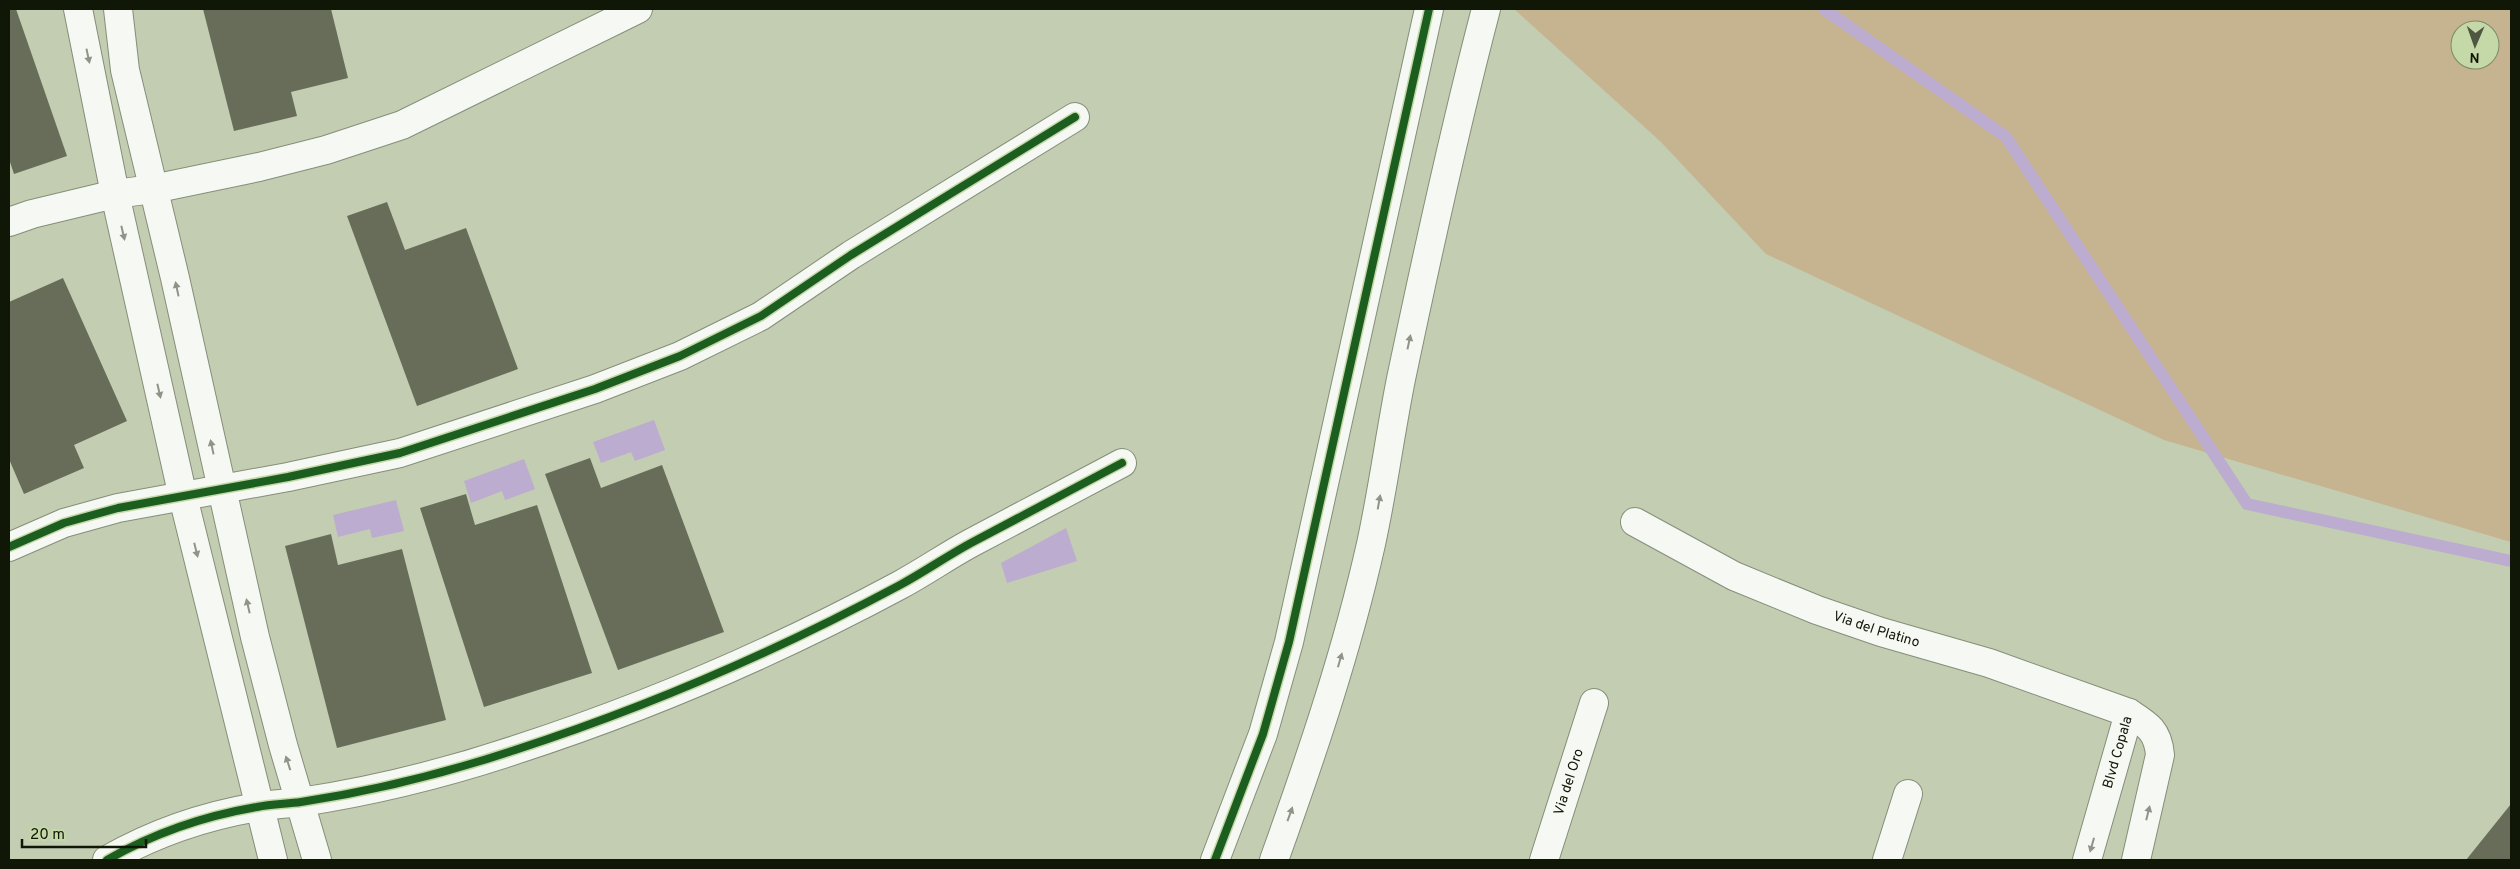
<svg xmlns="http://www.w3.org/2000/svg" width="2520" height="869" font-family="Overpass,sans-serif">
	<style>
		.green { fill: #c6b38f; fill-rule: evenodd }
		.water { fill: #bcaccf }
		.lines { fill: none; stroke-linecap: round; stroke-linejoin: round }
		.stream { stroke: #bcaccf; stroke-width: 12 }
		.building { fill: #686d59 }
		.street-casing { stroke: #868e79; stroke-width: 30 }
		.street { stroke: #f6f8f3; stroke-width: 28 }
		.cycleway-casing { stroke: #c5d8a7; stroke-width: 11 }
		.cycleway { stroke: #1b5e20; stroke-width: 8 }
		.oneway { fill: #8f9388 }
		.labels { text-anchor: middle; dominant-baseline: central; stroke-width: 5; stroke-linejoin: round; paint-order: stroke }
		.street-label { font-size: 14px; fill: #111706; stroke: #c5d8a7 }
	</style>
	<rect width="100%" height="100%" fill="#c2cdb2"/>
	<!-- green -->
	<path class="green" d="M1514,9H2511V542L2164,440L1766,254L1661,142ZM2460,30H2490V60H2460Z"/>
	<!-- water -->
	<g class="water">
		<polygon points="654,420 665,450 635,461 631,452 601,463 593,442"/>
		<polygon points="524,459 535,489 505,500 502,491 471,503 464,481"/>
		<polygon points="396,500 404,531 372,538 370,529 338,537 333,515"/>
		<polygon points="1066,528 1077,561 1007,583 1001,563"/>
	</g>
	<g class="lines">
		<!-- stream -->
		<polyline class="stream" points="1824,9 2006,137 2247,504 2511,561"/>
	</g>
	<!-- building -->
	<g class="building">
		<polygon points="9,9 16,9 67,156 14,174 9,159"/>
		<polygon points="203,9 331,9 348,78 291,92 297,116 234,131"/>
		<polygon points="387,202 405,250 466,228 518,369 417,406 347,216"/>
		<polygon points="63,278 127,421 74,445 84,468 24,494 9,459 9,302"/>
		<polygon points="590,458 601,488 662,465 724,632 618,670 545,474"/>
		<polygon points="466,494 475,525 537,505 592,673 484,707 420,508"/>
		<polygon points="331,534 338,565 402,549 446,720 337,748 285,546"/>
		<polygon points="2511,804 2511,860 2466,860"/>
	</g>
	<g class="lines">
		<defs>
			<g id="street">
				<polyline points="78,9 115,194 183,497 273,860"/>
				<polyline points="118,9 125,70 175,278 255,637 283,745 317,860"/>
				<polyline points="9,222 32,214 115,194 153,189 259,167 326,150 402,125 638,9"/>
				<path id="s1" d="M1635,522L1734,576L1817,610L1881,632L1989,663L2129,713C2148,725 2158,731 2160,755L2136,860"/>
				<polyline points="9,547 64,523 118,508 288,477 400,453 595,389 680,356 761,316 851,255 1075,117"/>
				<path d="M107,860C154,833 204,816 257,807C271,804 286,804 301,802C373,791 446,773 515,750C648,707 777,651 900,585C924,572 947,556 971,543C1021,516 1072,490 1122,463"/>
				<polyline points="1215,860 1263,734 1289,642 1429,9"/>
				<path d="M1274,860C1311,757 1347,651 1371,544C1383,489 1390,434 1401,379C1427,255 1454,131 1486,9"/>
				<path id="s2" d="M1544,860L1594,703"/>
				<polyline points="1887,860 1908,794"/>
				<path id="s3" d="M2087,860L2129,713"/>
			</g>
		</defs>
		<!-- street casing -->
		<use href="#street" class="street-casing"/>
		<!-- street -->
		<use href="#street" class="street"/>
		<defs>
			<g id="cycleway">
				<polyline points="9,547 64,523 118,508 288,477 400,453 595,389 680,356 761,316 851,255 1075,117"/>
				<path d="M107,860C154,833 204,816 257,807C271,804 286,804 301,802C373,791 446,773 515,750C648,707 777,651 900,585C924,572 947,556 971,543C1021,516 1072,490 1122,463"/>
				<polyline points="1215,860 1263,734 1289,642 1429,9"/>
			</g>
		</defs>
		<!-- cycleway casing -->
		<use href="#cycleway" class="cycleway-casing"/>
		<!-- cycleway -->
		<use href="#cycleway" class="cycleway"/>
	</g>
	<!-- one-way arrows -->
	<defs><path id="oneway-solid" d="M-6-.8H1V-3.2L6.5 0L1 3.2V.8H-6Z" transform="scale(1.25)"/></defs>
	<g class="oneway">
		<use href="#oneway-solid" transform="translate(88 56) rotate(78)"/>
		<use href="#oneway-solid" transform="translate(123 233) rotate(77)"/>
		<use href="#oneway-solid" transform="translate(177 289) rotate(-102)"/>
		<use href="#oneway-solid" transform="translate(1409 342) rotate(-78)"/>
		<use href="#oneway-solid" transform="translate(159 391) rotate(77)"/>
		<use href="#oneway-solid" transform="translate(212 447) rotate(-102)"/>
		<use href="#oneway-solid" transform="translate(1379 502) rotate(-80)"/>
		<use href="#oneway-solid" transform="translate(196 550) rotate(76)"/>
		<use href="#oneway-solid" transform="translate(248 606) rotate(-103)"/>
		<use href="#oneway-solid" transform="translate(1340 660) rotate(-74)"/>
		<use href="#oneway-solid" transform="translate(288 763) rotate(-108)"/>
		<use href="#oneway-solid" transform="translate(2148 813) rotate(-76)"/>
		<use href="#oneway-solid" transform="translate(1290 814) rotate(-70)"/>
		<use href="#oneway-solid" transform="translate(2092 845) rotate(106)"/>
	</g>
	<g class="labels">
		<!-- street labels -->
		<g class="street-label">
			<text stroke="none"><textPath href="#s1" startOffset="265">Via del Platino</textPath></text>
			<text stroke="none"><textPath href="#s3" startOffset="112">Blvd Copala</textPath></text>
			<text stroke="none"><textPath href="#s2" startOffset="82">Via del Oro</textPath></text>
		</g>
	</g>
	<!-- border -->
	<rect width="2520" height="869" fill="none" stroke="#111706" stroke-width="20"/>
	<!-- north arrow -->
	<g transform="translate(2475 45) rotate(182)"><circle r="24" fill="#c5d8a7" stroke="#7d8b67"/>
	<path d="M0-4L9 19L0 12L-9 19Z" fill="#4f5742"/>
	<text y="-8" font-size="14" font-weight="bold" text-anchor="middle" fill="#111706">N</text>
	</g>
	<!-- scale -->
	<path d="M22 839v8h124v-8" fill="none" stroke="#111706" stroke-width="2.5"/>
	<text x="30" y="839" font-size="15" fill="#111706" stroke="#c5d8a7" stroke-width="4" paint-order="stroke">20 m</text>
</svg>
